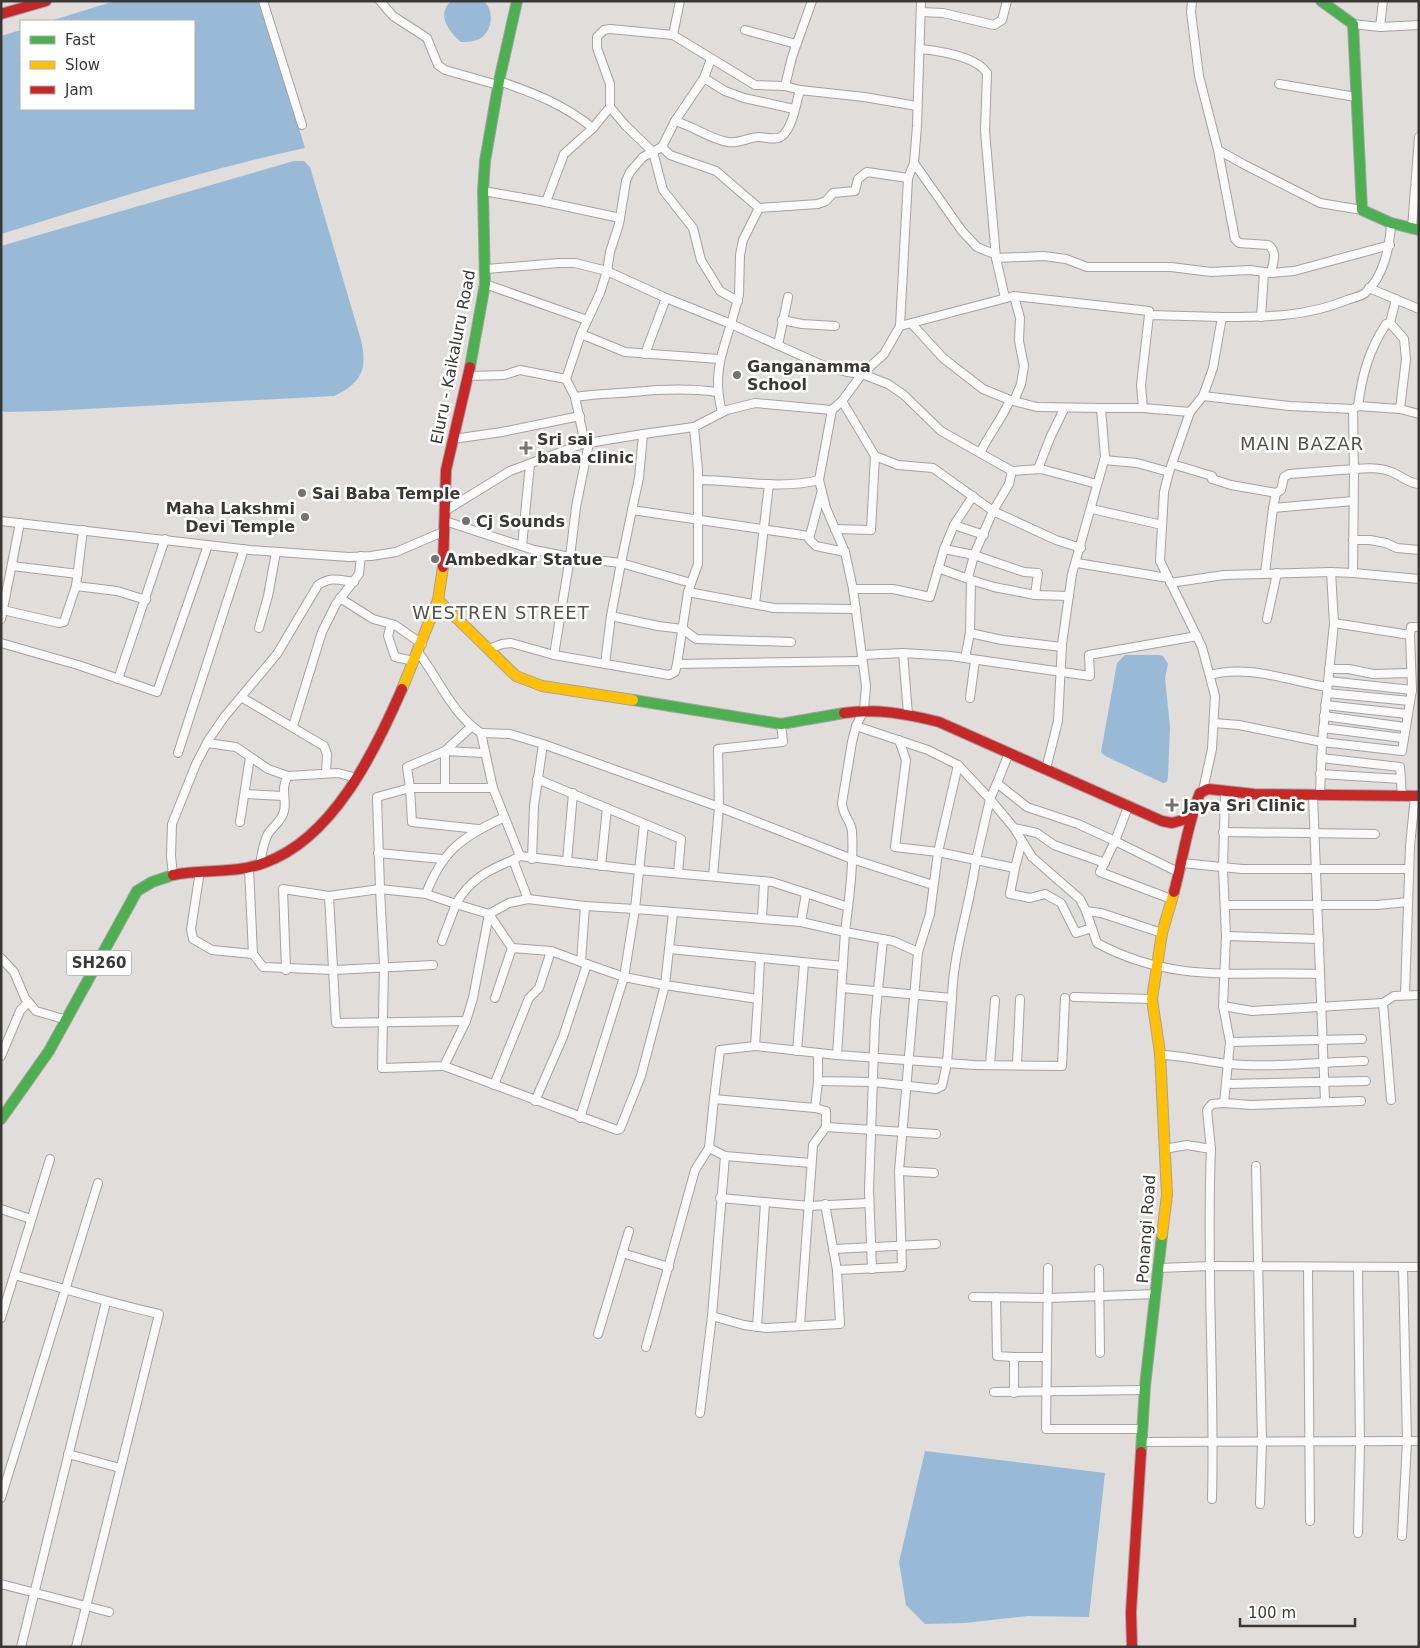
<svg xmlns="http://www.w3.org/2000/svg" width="1420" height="1648" font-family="'DejaVu Sans',sans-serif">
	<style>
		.water { fill: #99bad7 }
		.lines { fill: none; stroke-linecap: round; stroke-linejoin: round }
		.street-casing { stroke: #a5a2a1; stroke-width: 10 }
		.fast-casing { stroke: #a5a2a1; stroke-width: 12 }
		.slow-casing { stroke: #a5a2a1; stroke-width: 12 }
		.jam-casing { stroke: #a5a2a1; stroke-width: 12 }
		.street { stroke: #fafafa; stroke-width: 8 }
		.fast { stroke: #4caf50; stroke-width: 10 }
		.slow { stroke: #ffc107; stroke-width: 10 }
		.jam { stroke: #c62828; stroke-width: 10 }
		.poi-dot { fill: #747270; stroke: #fff; stroke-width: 2 }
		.labels { text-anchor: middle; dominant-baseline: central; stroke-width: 5; stroke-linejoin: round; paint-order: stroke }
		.shield { fill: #fff; stroke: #757472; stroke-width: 1 }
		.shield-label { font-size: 15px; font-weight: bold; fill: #3a3836 }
		.street-label { font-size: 16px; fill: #3a3836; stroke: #fff }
		.poi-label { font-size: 16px; font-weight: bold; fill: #3a3836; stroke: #fff; text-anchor: start }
		.neighbourhood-label { font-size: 18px; letter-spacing: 1px; fill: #54504b; stroke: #fff }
	</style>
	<rect width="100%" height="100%" fill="#e0dddb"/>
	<!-- water -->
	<g class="water">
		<path d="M115,1H260L305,148C202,170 102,203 1,234V36L21,30V109H194V21H50Z"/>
		<path d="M451,1H484C494,11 493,29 481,38C475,42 467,42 461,42C449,32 436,15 451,1Z"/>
		<path d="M294,161H304L310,167L361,340C368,370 361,383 334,396L49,411L4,412L1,410V246Z"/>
		<polygon points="1125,655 1159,655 1163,656 1168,664 1165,678 1170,727 1168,776 1167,782 1163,783 1105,756 1101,752 1117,663"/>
		<polygon points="925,1451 1105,1473 1089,1617 1028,1616 965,1623 925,1624 906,1605 899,1562"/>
	</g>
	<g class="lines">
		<defs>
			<g id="street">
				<polyline points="263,1 302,125"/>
				<polyline points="380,1 393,16 427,38 438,65 445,70 498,85"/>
				<path d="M1192,1L1191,12L1199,76L1218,150L1235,239L1239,243L1268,245C1278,251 1273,263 1271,273"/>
				<polyline points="1383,1 1380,27 1419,25"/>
				<polyline points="921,12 943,13 994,25 1002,20 1007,1"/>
				<polyline points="1353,24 1380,27"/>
				<polyline points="745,30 796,44"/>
				<polyline points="673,35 680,1"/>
				<path d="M921,49C939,51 976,56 987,73L985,131L996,258"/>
				<polyline points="711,59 704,78 725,91 744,98 794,109"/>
				<path d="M499,81C534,93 563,104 593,128"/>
				<polyline points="1279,84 1356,97"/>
				<polyline points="785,86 792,57 812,1"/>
				<polyline points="675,121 704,78"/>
				<polyline points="662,147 670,155 716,171 759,208"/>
				<polyline points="1218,150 1245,165 1320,203 1362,210"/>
				<polyline points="914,163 962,231 977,247 994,254"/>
				<path d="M908,178L867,172L858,179L855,191L833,193L826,201L818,204L759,208L743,240L740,255L739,295L731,324L822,365L847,372L862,374L888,384L904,395L941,431L980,453C989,434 1002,419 1010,400L1037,407L1101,408"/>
				<polyline points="483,191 541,201 620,218"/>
				<polyline points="546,202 564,154 593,128 610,107"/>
				<polyline points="1412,228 1419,137"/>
				<path d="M486,269L559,263H575L607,271L610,252L619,224L626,181L630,172L643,157L662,147L675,121C693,126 710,139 728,142C739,144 749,137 759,137C766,137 776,141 782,136C793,127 796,103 800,90L864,97L917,106"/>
				<polyline points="485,284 587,320"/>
				<polyline points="1369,288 1419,309"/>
				<polyline points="1005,298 996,258 1044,256 1066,259 1087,267 1171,267 1211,272 1250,270 1271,273 1294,271 1390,245"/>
				<polyline points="738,301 720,291 701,260 693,228 663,190 653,152 625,125 610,107 610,84 597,48 597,37 604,30 610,29 673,35 755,85 785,86 800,90"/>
				<polyline points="1261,317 1264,272"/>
				<polyline points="782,320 802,324 835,326"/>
				<polyline points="1390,323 1396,299"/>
				<polyline points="912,324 943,358 983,389 1010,400"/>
				<polyline points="900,326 1014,296 1149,311 1149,315"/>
				<path d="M581,334L600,293L607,271L666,298L731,324C720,357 713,379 722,412"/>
				<polyline points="778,345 788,297"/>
				<polyline points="645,354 666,298"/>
				<polyline points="468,376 504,375 520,370 566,379"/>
				<polyline points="575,397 566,379 581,334 625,352 719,359"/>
				<polyline points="842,401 875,456 898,465 933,468 993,511 1056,540 1081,548"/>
				<polyline points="1014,401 1021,384 1024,366 1019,341 1020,318 1014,296"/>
				<path d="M1358,406C1362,375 1369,350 1386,324L1390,323L1404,339L1406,359L1400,409"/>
				<path d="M1353,409L1289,406L1203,396L1213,368L1222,317C1265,317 1306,317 1347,300C1352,298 1360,297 1365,293C1384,277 1390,246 1391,223"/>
				<polyline points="1190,412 1143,408 1141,385 1149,315 1222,317"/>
				<polyline points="694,427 643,434 639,478 632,510 809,536"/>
				<polyline points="453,439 502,432 580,416"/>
				<path d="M585,444L575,397C597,393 613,394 634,392C663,389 688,388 717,392"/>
				<polyline points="980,453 1012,471 1041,469 1097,484"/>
				<polyline points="1104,460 1137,463 1169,472"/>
				<polyline points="1172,464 1212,476 1212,479 1231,485 1276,493 1281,490 1284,477 1289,474 1354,469 1353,409 1358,406 1400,409 1419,414"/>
				<polyline points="1038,469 1050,438 1064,409"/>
				<polyline points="1012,471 1009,484 993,511 974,555 1024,572 1038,573 1035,595 1069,596"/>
				<path d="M698,480C739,480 779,490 819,480"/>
				<path d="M1419,484C1408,483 1403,477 1394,473C1381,467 1367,468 1354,469L1353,573L1331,572L1334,623L1410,635L1411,627H1419"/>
				<polyline points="1276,493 1273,508 1353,501"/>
				<polyline points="821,494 809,539 816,546 845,552"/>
				<polyline points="1092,509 1162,525"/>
				<polyline points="632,510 621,563 691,583"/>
				<polyline points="445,511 510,471 582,444 643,434"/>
				<polyline points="1,521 250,550 349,557 371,556 396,552 445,531"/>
				<polyline points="445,521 534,550 570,557 576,507 589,443"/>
				<polyline points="954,525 984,535"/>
				<polyline points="835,529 871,530 875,456"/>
				<polyline points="83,530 76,586 117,591 146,600"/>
				<polyline points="1353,540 1370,540 1386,543 1397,548 1419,550"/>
				<polyline points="522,546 530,464"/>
				<polyline points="1077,563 1168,578"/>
				<polyline points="12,566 78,574"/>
				<polyline points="938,568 971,580 970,633 965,658"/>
				<polyline points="1265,573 1273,508"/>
				<polyline points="1353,573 1419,579"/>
				<polyline points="968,578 974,555 944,549 954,525 973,496"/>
				<polyline points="971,580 994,587 1035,595"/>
				<polyline points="1170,583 1224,575 1331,572"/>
				<polyline points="853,589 893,589 930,597 944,549"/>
				<polyline points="688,592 698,564 698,470 694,427 727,410 755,403 832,410"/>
				<polyline points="340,598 373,619 395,625 422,644"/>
				<polyline points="755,604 769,484"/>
				<polyline points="856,609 774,608 688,592 677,664 862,661"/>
				<polyline points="3,610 59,623 64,622 76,586"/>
				<polyline points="1,619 20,523"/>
				<polyline points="1267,619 1277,573"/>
				<polyline points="391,624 388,636 395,657 414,661"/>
				<polyline points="259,628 268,596 276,552"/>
				<polyline points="970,633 1002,640 1062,647"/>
				<polyline points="1,643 78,665 157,692 208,545"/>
				<polyline points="489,649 502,644 511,643 554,655 669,675 675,672 677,664"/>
				<path d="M418,652C439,679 452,714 481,733"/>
				<polyline points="903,653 908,714"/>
				<polyline points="554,655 570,557 621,563 611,616 658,626 683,629 696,639 791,642"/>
				<polyline points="862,655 903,653 951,656 1090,676 1089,655 1197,636"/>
				<polyline points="605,664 611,616"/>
				<polyline points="1329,669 1349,669 1373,674 1411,673"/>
				<path d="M1210,675C1247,664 1290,681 1327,687"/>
				<polyline points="118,679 165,539"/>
				<polyline points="1328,681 1412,690"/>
				<polyline points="1327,693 1410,701"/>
				<polyline points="241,697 324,746 327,754 326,773"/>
				<polyline points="970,698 975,660"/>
				<polyline points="1325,705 1407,714"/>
				<polyline points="1324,716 1405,727"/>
				<polyline points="1214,723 1239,725 1322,742 1402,751 1412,690 1410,635"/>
				<polyline points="781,724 783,742 718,749 719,807 852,859 933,885"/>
				<polyline points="293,726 322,632 336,604 359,574 361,556"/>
				<polyline points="856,726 928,750 958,765 990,799 976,860 1015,868 1010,894 1030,898 1045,894 1061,903 1076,933 1092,928"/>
				<polyline points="471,727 445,751 407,767 410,788 493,788"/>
				<polyline points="1323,728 1403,738"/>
				<polyline points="207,743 236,747 268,769 288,776 338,773 357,778"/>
				<polyline points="178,753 244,549"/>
				<polyline points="1321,758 1400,767 1402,796"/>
				<polyline points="1046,769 1058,721 1062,644 1072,574 1105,457 1101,408 1143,408"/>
				<polyline points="1320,774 1401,779"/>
				<polyline points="537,779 681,839 678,873"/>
				<polyline points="997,783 1009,753"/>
				<polyline points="445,788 445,751 485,753"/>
				<polyline points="1203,790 1212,749 1215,696 1202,647 1160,561 1164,492 1169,472 1190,412 1203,396"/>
				<polyline points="1225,792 1223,868 1226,936 1223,1006 1230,1042 1224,1103 1251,1105 1361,1101"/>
				<polyline points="245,794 283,796"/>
				<polyline points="1313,795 1325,1101"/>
				<polyline points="1320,795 1322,742 1334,623"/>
				<polyline points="1128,807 1115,841 1178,872"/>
				<polyline points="240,822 250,757"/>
				<polyline points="1014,828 1032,857 1080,899 1086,911"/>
				<polyline points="1223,832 1375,834"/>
				<polyline points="378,853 442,859"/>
				<polyline points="520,856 493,788 481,733 510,734 543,744"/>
				<polyline points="532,859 534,806 543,744 719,807 713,876"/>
				<polyline points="567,862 573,793"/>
				<polyline points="1105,863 1054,845 1037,833 1014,828 990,799 997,783 1027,807 1078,824 1115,841 1100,872 1171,899"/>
				<polyline points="1182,863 1242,869 1409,869"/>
				<path d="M260,864C262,854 263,843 268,834C273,826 282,821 284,811C287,799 280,788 288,776"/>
				<polyline points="601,866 607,808"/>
				<polyline points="249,868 253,954 263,967 334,970 433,965"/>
				<polyline points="1015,868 1022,841"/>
				<polyline points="200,871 191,929 193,939 212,950 253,954"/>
				<path d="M173,875L171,856L172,824L196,764L209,739L225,716L277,654L318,585C331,576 339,580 354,582"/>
				<polyline points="426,894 380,889 377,797 410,788 412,822 478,829"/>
				<polyline points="329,896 336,1023 466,1021"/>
				<polyline points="528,899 513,860 520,856 639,870 772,882 806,893"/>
				<polyline points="1225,905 1377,905 1408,902"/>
				<polyline points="673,913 669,949 843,966"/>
				<polyline points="762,919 764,881"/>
				<polyline points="801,922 806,893 848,907"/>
				<path d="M1162,933L1101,913L1086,911L1097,943C1173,984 1238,971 1319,974"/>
				<polyline points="1226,936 1319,939"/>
				<path d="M442,941L456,904L426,894C442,851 463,836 503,818"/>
				<polyline points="512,948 551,951 581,962"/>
				<polyline points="669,949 665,985 758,999 760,958"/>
				<polyline points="918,952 893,941 845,932 837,1055 974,1065 1062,1066 1065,998"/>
				<polyline points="1,958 14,972 25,998 36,1011 67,1020"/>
				<polyline points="286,970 283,889 329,896 380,889 384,966 382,1068 444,1066 466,1021 473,998 489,914 509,903 528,899 585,906 635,909 644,824 647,825"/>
				<polyline points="1405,995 1410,846 1415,796"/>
				<polyline points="1074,997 1152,999"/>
				<path d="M495,998L512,948L489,914L456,904C469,880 488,870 513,860"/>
				<path d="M952,998C953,952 970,906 976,860L938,852L958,765"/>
				<polyline points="758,999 755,1046 837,1055"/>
				<polyline points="1223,1006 1252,1011 1383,1003"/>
				<polyline points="1230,1042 1362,1039"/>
				<polyline points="755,1046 720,1050 714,1099 815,1108"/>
				<polyline points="797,1051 804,963"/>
				<polyline points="818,1053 818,1081 874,1082 936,1089 942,1086 947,1063 952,998 842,988"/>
				<path d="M1160,1055C1184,1055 1205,1062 1229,1064C1273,1068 1320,1062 1364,1061"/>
				<polyline points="1,1056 20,1011 28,1002"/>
				<polyline points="990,1065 995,1000"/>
				<polyline points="1017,1065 1020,999"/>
				<polyline points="444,1066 617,1130 620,1129 641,1076 665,985 624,977 581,962 585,906"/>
				<polyline points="818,1081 815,1108 826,1111 826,1127 936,1134"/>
				<polyline points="1226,1084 1366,1081"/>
				<polyline points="494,1085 529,998 539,988 551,951"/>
				<polyline points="714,1099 709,1148 725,1156 712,1316 744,1325 766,1328 840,1324 837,1270 825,1204"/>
				<polyline points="1391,1100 1383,1003 1394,996 1419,995"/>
				<polyline points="535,1101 563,1037 587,964"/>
				<path d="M580,1118L624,977L635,909L801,922L845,932C849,899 854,865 852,831C851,821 842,814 842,803L852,742L856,726L864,710L866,686L853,589L845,552L826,508L819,480L832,410L842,401L862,374L884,354L900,326L908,178L914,163L917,126L921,1"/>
				<polyline points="1164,1149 1187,1145 1211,1149 1207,1110 1212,1104 1224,1103"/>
				<path d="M1211,1149C1206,1266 1215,1382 1212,1499"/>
				<polyline points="725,1156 811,1163"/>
				<polyline points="1256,1166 1262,1442 1260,1504"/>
				<polyline points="899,1171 934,1173"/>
				<polyline points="720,1198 809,1206 869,1203"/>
				<polyline points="1,1209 31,1219"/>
				<polyline points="833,1249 936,1244"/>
				<polyline points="622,1253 669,1267"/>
				<polyline points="1308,1267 1310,1521"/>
				<polyline points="1048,1268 1046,1429 1142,1429"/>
				<polyline points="1159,1268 1211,1266 1419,1267"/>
				<polyline points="872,1269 869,1190 875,1021 883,939"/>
				<polyline points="1099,1269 1100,1353"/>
				<polyline points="837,1270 902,1267 899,1171 918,952 930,914 938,852 895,847 906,760 899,740"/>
				<path d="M14,1275C63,1288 110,1303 159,1314L76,1647"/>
				<polyline points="973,1297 1048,1298 1156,1294"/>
				<polyline points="996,1297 997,1356 1014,1357"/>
				<polyline points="1,1318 50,1159"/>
				<polyline points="800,1326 813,1145 826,1127"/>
				<polyline points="757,1327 765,1203"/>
				<polyline points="598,1334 629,1231"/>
				<polyline points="646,1347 695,1170 709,1148"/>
				<polyline points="994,1392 1144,1390"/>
				<polyline points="1014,1393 1014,1357 1046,1357"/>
				<polyline points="700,1413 712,1316"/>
				<polyline points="1141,1442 1419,1441"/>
				<polyline points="68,1454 120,1468"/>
				<polyline points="1,1498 98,1183"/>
				<polyline points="1358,1533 1360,1443 1358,1268"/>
				<polyline points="1402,1536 1407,1441 1403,1267"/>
				<polyline points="1,1584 109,1612"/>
				<polyline points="21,1647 106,1302"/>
			</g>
			<g id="fast">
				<polyline points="1321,1 1353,24 1362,210 1391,223 1419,230"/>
				<polyline points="470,367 485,284 483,191 485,161 499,81 517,1"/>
				<polyline points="633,700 781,724 844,713"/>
				<polyline points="1,1119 49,1051 137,891 152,882 173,875"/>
				<polyline points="1141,1452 1145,1386 1162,1235"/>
			</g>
			<g id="slow">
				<polyline points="443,567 438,600 516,676 542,686 633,700"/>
				<polyline points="402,689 438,600"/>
				<polyline points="1162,1235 1167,1195 1160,1053 1152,999 1162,933 1174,892"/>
			</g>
			<g id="jam">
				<polyline points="1,14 46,1"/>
				<polyline points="443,567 446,470 470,367"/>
				<path d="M844,713C876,708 907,714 939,722L1162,821L1172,823L1190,818"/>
				<path d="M173,875C203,869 235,874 264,863C333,839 375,751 402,689"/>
				<path d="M1174,892C1183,859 1187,825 1200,793L1208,789L1254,794L1419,796"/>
				<polyline points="1132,1647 1131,1612 1141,1452"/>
			</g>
		</defs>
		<!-- street casing -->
		<use href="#street" class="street-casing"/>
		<!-- fast casing -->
		<use href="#fast" class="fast-casing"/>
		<!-- slow casing -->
		<use href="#slow" class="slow-casing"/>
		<!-- jam casing -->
		<use href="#jam" class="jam-casing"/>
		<!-- street -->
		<use href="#street" class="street"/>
		<!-- fast -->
		<use href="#fast" class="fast"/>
		<!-- slow -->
		<use href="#slow" class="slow"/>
		<!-- jam -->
		<use href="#jam" class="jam"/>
	</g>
	<!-- markers -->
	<g class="poi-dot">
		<circle cx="737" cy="375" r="5"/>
		<path d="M523.5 440.5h5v5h5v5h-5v5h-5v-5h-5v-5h5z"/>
		<circle cx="302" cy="493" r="5"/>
		<circle cx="305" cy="517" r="5"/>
		<circle cx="466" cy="521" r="5"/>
		<circle cx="435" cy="559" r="5"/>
		<path d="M1169.5 797.5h5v5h5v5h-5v5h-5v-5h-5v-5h5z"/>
	</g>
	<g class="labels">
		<!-- shield labels -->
		<rect class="shield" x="66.5" y="950.5" width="65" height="25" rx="4"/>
		<g class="shield-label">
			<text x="99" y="963">SH260</text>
		</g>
		<!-- street labels -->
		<g class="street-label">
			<text transform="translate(453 357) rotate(-79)">Eluru - Kaikaluru Road</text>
			<text transform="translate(1146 1229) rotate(-86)">Ponangi Road</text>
		</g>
		<!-- poi labels -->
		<g class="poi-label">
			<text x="747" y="366">Ganganamma<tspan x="747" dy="18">School</tspan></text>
			<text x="537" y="439">Sri sai<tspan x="537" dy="18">baba clinic</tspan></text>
			<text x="312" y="493">Sai Baba Temple</text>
			<text x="295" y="508" text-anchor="end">Maha Lakshmi<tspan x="295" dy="18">Devi Temple</tspan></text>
			<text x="476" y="521">Cj Sounds</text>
			<text x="445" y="559">Ambedkar Statue</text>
			<text x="1183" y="805">Jaya Sri Clinic</text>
		</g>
		<!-- neighbourhood labels -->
		<g class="neighbourhood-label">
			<text x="1302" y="443">MAIN BAZAR</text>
			<text x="501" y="612">WESTREN STREET</text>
		</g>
	</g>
	<!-- border -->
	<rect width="1420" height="1648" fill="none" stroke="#3a3836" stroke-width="5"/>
	<!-- legend -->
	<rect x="20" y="20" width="175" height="90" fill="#ffffff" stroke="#b0afaf"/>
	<rect x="30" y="36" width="25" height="8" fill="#4caf50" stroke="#b0afaf"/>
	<text x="65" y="45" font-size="15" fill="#3a3836">Fast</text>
	<rect x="30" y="61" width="25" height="8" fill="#ffc107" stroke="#b0afaf"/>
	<text x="65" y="70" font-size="15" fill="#3a3836">Slow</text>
	<rect x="30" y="86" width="25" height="8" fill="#c62828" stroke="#b0afaf"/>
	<text x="65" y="95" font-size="15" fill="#3a3836">Jam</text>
	<!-- scale -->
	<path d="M1240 1618v8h115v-8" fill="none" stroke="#3a3836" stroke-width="2.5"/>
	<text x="1248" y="1618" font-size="15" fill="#3a3836" stroke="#ffffff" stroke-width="4" paint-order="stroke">100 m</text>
</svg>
